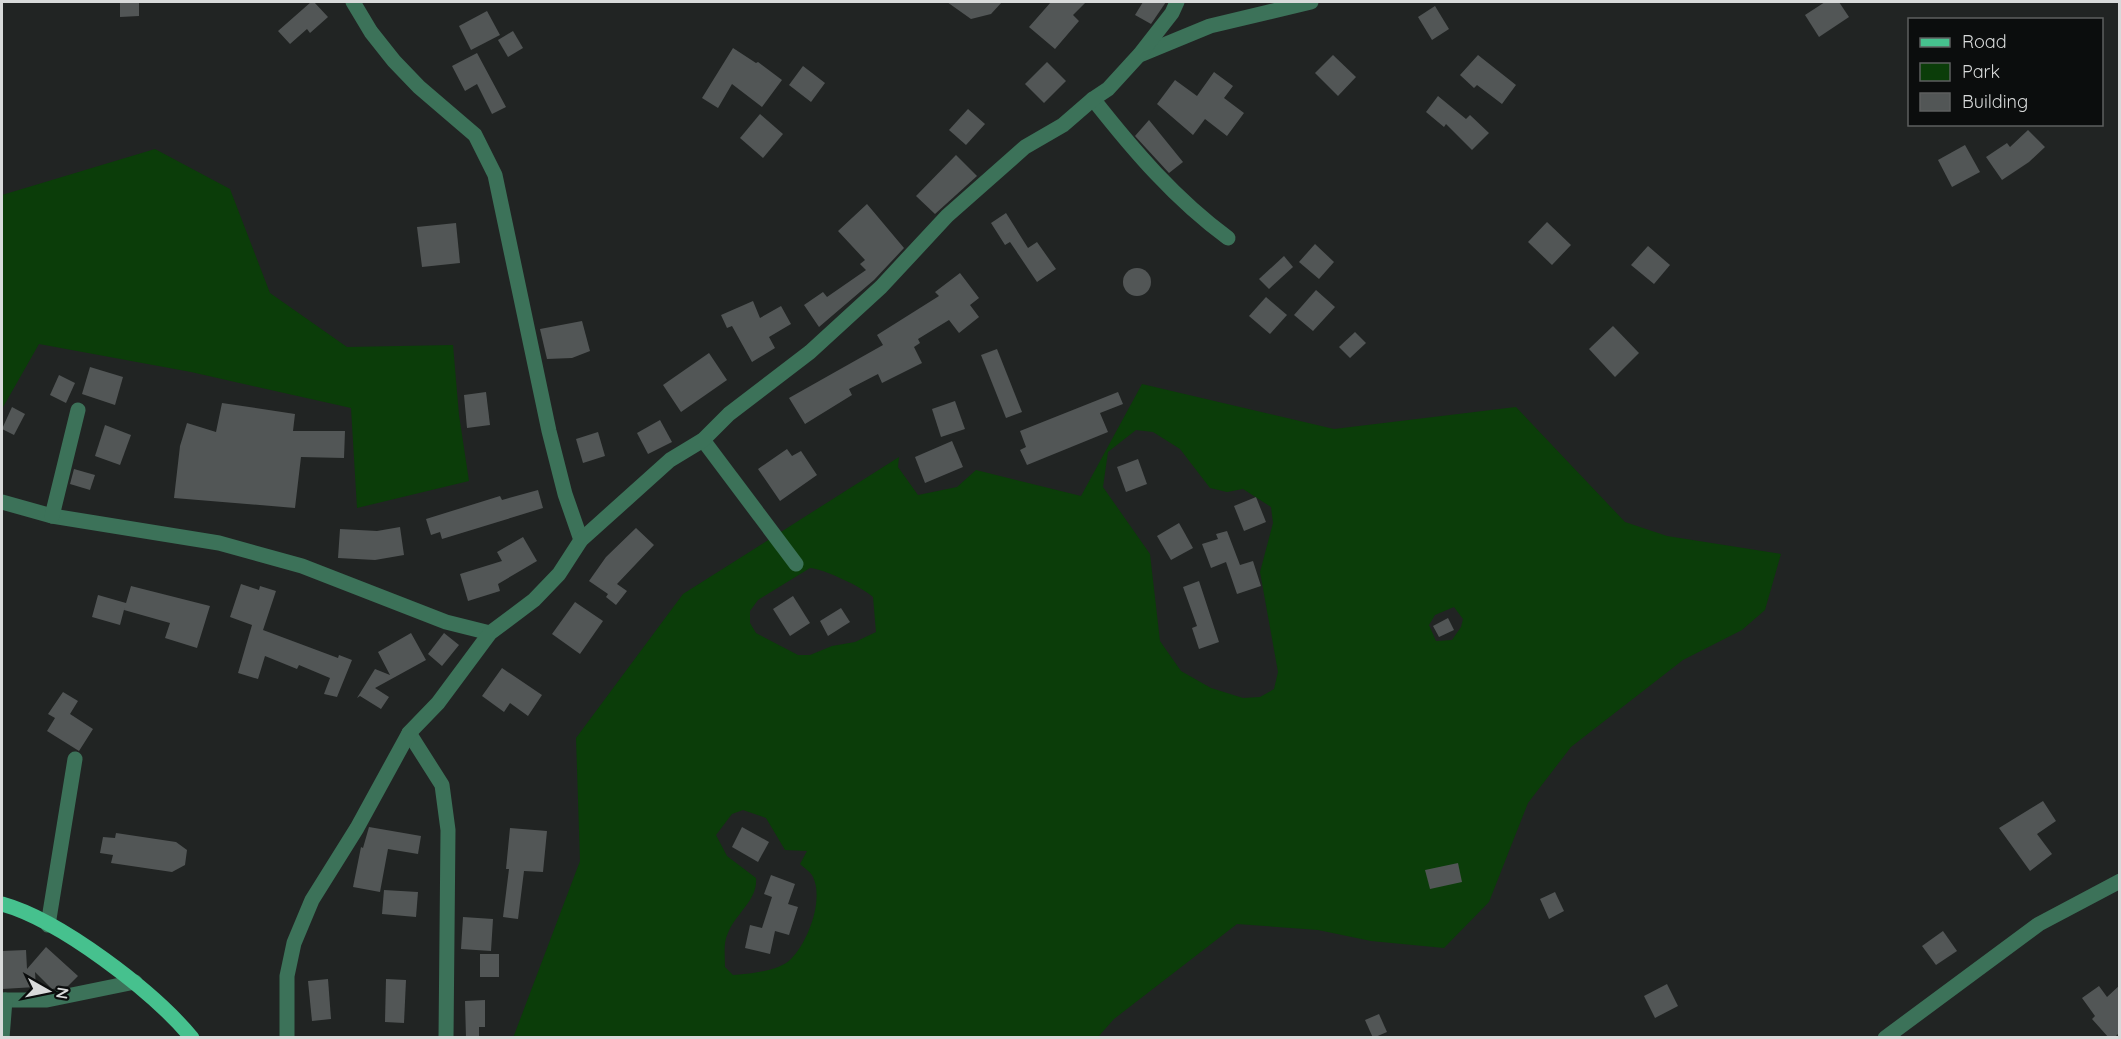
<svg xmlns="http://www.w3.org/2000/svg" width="2121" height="1039" font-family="Quicksand,sans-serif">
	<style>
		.green { fill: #0b3d09; fill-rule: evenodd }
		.building { fill: #525656 }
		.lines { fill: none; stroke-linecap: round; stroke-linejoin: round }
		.minor { stroke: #3c7259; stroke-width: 15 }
		.major { stroke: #46c18e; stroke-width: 15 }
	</style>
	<rect width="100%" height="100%" fill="#212423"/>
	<!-- green -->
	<g class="green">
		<polygon points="155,149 230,189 270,293 347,347 453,345 459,415 469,481 357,508 351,408 191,372 39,344 2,409 2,195"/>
		<path d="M1142,384L1334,429L1516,407L1625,522L1667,536L1781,554L1765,610L1742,630L1683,660L1571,747L1528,803L1489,902L1444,948L1371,941L1318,930L1237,924L1114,1019L1098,1037L513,1038L580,861L576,738L683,594L899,457L898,467L918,495L957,487L976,470L1081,496ZM1136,430L1153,432L1180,449L1210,488L1227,492L1243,489L1271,507L1273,523L1260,572L1278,672L1274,689L1260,697L1243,698L1211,688L1181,671L1160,641L1150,554L1103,487L1108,452ZM810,568C822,568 864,588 873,597L876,632L855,642L832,646L810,655H798L756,633L750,623V611L758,600ZM1454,607L1463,619L1461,627L1452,640L1436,641L1429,625L1435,615ZM743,810L766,818L785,850L807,851L800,864C804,868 811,872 813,877C824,900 808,942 791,959C780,971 749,974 733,975L725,967C725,955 723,943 728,933C736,913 758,900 756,878L727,856L716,835L732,814Z"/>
	</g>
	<!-- building -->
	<g class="building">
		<polygon points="120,2 139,2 139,16 120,17"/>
		<polygon points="311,2 314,2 328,17 310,33 307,29 290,44 278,31"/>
		<polygon points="947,2 1002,2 991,14 971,19"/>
		<polygon points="1051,2 1086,2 1073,15 1079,21 1055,49 1029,27"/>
		<polygon points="1143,2 1166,2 1151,24 1135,15"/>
		<polygon points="1825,2 1839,2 1849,17 1819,37 1805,15"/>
		<polygon points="1435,6 1449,29 1432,40 1418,17"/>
		<polygon points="487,11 500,35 471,50 459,26"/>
		<polygon points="513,31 523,48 508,57 498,40"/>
		<polygon points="733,48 756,63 758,62 782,80 762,107 732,84 718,108 702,98"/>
		<polygon points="477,53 506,107 492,114 477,84 465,91 452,66"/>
		<polygon points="1333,55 1356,77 1338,96 1315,73"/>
		<polygon points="1478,55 1516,85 1502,104 1477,85 1474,88 1460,75"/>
		<polygon points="1047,62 1066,81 1044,103 1025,84"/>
		<polygon points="803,66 825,83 811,102 789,85"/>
		<polygon points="1214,72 1233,86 1224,98 1244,113 1227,136 1205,119 1193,135 1157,104 1175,80 1197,96"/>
		<polygon points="1438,96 1466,119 1470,115 1489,133 1472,150 1446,124 1444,127 1426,112"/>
		<polygon points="968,109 985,124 966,145 949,130"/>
		<polygon points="760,114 783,134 763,158 740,138"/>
		<polygon points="1149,120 1183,162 1169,173 1135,136"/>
		<polygon points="2028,130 2045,147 2029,162 2002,180 1986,157 2007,143 2010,147"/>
		<polygon points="1965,145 1980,172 1952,187 1938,160"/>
		<polygon points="956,155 977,176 935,214 916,196"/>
		<polygon points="867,204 904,248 874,280 819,327 804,305 823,292 827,297 866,270 860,264 865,260 838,231"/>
		<polygon points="1006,213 1028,248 1037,242 1056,269 1037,282 1010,242 1005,245 991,223"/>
		<polygon points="1547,222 1571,245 1552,265 1528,242"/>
		<polygon points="456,223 460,263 422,267 417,227"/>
		<polygon points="1315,244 1334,262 1319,279 1299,262"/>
		<polygon points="1648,246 1670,265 1654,284 1631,265"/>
		<polygon points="1284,256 1293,267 1269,289 1259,279"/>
		<circle cx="1137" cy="282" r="14"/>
		<polygon points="960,273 979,298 970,305 979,317 959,333 949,320 918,339 920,343 914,347 922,363 882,383 878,374 849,389 852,395 805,424 789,398 883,345 877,335 939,296 935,292"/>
		<polygon points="1316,290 1335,307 1313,331 1294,315"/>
		<polygon points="1266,297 1287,315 1270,334 1249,316"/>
		<polygon points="753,301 760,318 781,306 791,324 769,337 775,348 752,362 732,326 727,328 721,315"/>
		<polygon points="582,321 590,351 572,358 547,359 540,329"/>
		<polygon points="1613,326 1639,353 1615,377 1589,349"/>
		<polygon points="1355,332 1366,343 1350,358 1339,347"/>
		<polygon points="997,349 1022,412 1006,418 981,355"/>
		<polygon points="709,353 727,380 681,412 663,385"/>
		<polygon points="90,367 123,377 115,405 82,394"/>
		<polygon points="59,375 75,383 66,403 50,395"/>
		<polygon points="486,392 490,425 467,428 464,395"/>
		<polygon points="1118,392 1123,404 1100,413 1108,432 1027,465 1020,450 1026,447 1020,431"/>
		<polygon points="955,401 965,429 941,437 932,409"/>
		<polygon points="222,403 295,414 293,431 345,431 344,458 301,457 295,508 174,498 180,446 187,423 216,432"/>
		<polygon points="12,407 25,414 14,435 2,429"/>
		<polygon points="660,420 672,442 648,454 637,433"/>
		<polygon points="105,425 131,435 120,465 95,456"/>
		<polygon points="598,432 605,456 583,463 576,439"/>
		<polygon points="952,441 963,467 925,483 915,457"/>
		<polygon points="787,449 792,456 801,451 817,475 780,501 758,469"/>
		<polygon points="1138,459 1147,484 1126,492 1117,467"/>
		<polygon points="74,469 95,475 90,490 70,484"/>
		<polygon points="538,490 543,508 442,539 440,532 431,535 426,519 500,496 502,500"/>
		<polygon points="1256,497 1266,522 1244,531 1234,506"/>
		<polygon points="1179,523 1193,548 1171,560 1157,536"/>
		<polygon points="400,527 404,555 375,560 338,558 340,529 377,531"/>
		<polygon points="636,528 654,545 617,584 627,591 616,605 606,597 608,594 589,581 606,557"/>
		<polygon points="1227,531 1240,565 1253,561 1261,586 1237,594 1226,562 1211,568 1202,544 1218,539 1216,534"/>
		<polygon points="523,537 537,561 498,584 500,591 468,601 460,574 502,561 497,552"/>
		<polygon points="1199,581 1219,642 1199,649 1192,628 1197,626 1183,587"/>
		<polygon points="241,584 259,590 260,586 276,591 263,630 338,658 339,655 352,660 337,697 324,694 330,678 299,665 297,669 265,656 258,679 238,673 252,625 230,617"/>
		<polygon points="131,586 210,606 197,648 165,638 170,623 124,610 125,606 120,625 92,617 98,595 126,603"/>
		<polygon points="793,596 810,623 790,636 773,609"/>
		<polygon points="575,602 603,621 580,654 552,634"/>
		<polygon points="841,608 850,622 828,636 820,621"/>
		<polygon points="1448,618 1454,630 1439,637 1433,626"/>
		<polygon points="411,633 426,660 375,688 389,697 381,709 360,696 357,698 375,669 390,675 378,652"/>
		<polygon points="444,633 459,645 442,666 428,654"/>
		<polygon points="502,668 542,695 528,716 510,703 504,712 482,696"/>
		<polygon points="63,692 78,701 70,714 93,729 79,751 47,731 55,718 48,714"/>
		<polygon points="2043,801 2056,821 2037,834 2052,854 2030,871 1999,828"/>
		<polygon points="369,827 421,836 418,854 388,849 380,892 353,887 361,847 363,848"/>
		<polygon points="742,827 769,842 758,862 732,847"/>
		<polygon points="510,828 547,831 543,872 524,871 518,919 503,917 509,869 506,869"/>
		<polygon points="116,833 176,842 187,850 185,865 172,872 111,863 113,855 100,853 103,837 115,838"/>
		<polygon points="1458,863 1462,882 1430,889 1425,870"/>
		<polygon points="771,875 795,884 788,904 798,907 789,935 775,931 770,954 745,948 750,925 762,928 772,897 764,894"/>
		<polygon points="384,890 418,892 416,917 382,914"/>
		<polygon points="1555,892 1564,911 1549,919 1540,899"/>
		<polygon points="463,917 493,919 491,951 461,949"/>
		<polygon points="1943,931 1957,951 1936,965 1922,946"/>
		<polygon points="46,947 78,976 68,986 52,989 35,972 36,987 2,989 2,951 26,950 27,969"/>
		<rect x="480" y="954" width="19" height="23"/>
		<polygon points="328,979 331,1019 312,1021 308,981"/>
		<polygon points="386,979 406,980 404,1023 385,1022"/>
		<polygon points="1667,984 1678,1006 1655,1018 1644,996"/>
		<polygon points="2120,985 2120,1032 2114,1038 2109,1038 2092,1019 2095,1016 2082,998 2099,986 2107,997"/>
		<polygon points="485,1000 485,1027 479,1027 479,1038 466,1038 465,1001"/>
		<polygon points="1379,1014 1387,1032 1373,1038 1365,1020"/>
	</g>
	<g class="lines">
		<!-- minor -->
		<g class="minor">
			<polyline points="353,2 371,32 394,61 419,87 475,135 495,175 549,431 565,494 581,540"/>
			<polyline points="1142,54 1210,26 1311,2"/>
			<path d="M1093,99C1134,151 1175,199 1228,238"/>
			<polyline points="703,440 796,564"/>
			<polyline points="2,502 52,516 219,543 302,566 446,622 490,633"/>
			<polyline points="52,516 78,410"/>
			<polyline points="409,733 442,785 448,830 446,1038"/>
			<polyline points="48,925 75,759"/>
			<polyline points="2,1000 47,1000 135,982"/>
			<polyline points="2,1038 5,1000"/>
			<polyline points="287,1038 287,976 294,943 312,900 357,828 409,733 438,703 490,633 534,600 559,574 581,540 670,460 703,440 729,414 810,352 881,287 947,216 1025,147 1063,125 1093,99 1108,89 1140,54 1172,13 1177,2"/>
			<polyline points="1885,1038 2039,924 2120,881"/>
		</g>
		<!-- major -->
		<path class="major" d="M2,904C60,920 153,991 192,1038"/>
	</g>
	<!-- border -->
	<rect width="2121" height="1039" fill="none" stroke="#d8dada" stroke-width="6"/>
	<!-- legend -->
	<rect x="1908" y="18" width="195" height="108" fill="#0b0d0d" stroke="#5d5f5f" stroke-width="1.5"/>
	<rect x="1920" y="38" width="30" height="9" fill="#46c18e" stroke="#5d5f5f" stroke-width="1.5"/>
	<text x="1962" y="48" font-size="18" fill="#d8dada">Road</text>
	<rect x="1920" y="63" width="30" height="18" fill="#0b3d09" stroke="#5d5f5f" stroke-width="1.5"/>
	<text x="1962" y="78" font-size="18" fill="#d8dada">Park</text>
	<rect x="1920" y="93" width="30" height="18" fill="#525656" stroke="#5d5f5f" stroke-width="1.5"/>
	<text x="1962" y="108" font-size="18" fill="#d8dada">Building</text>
	<!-- north arrow -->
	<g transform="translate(48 991) rotate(99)" stroke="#0b0d0d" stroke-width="4.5" paint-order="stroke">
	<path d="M0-4.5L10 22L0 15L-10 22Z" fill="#d8dada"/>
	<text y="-9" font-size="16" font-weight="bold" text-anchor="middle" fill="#d8dada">N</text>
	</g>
</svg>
